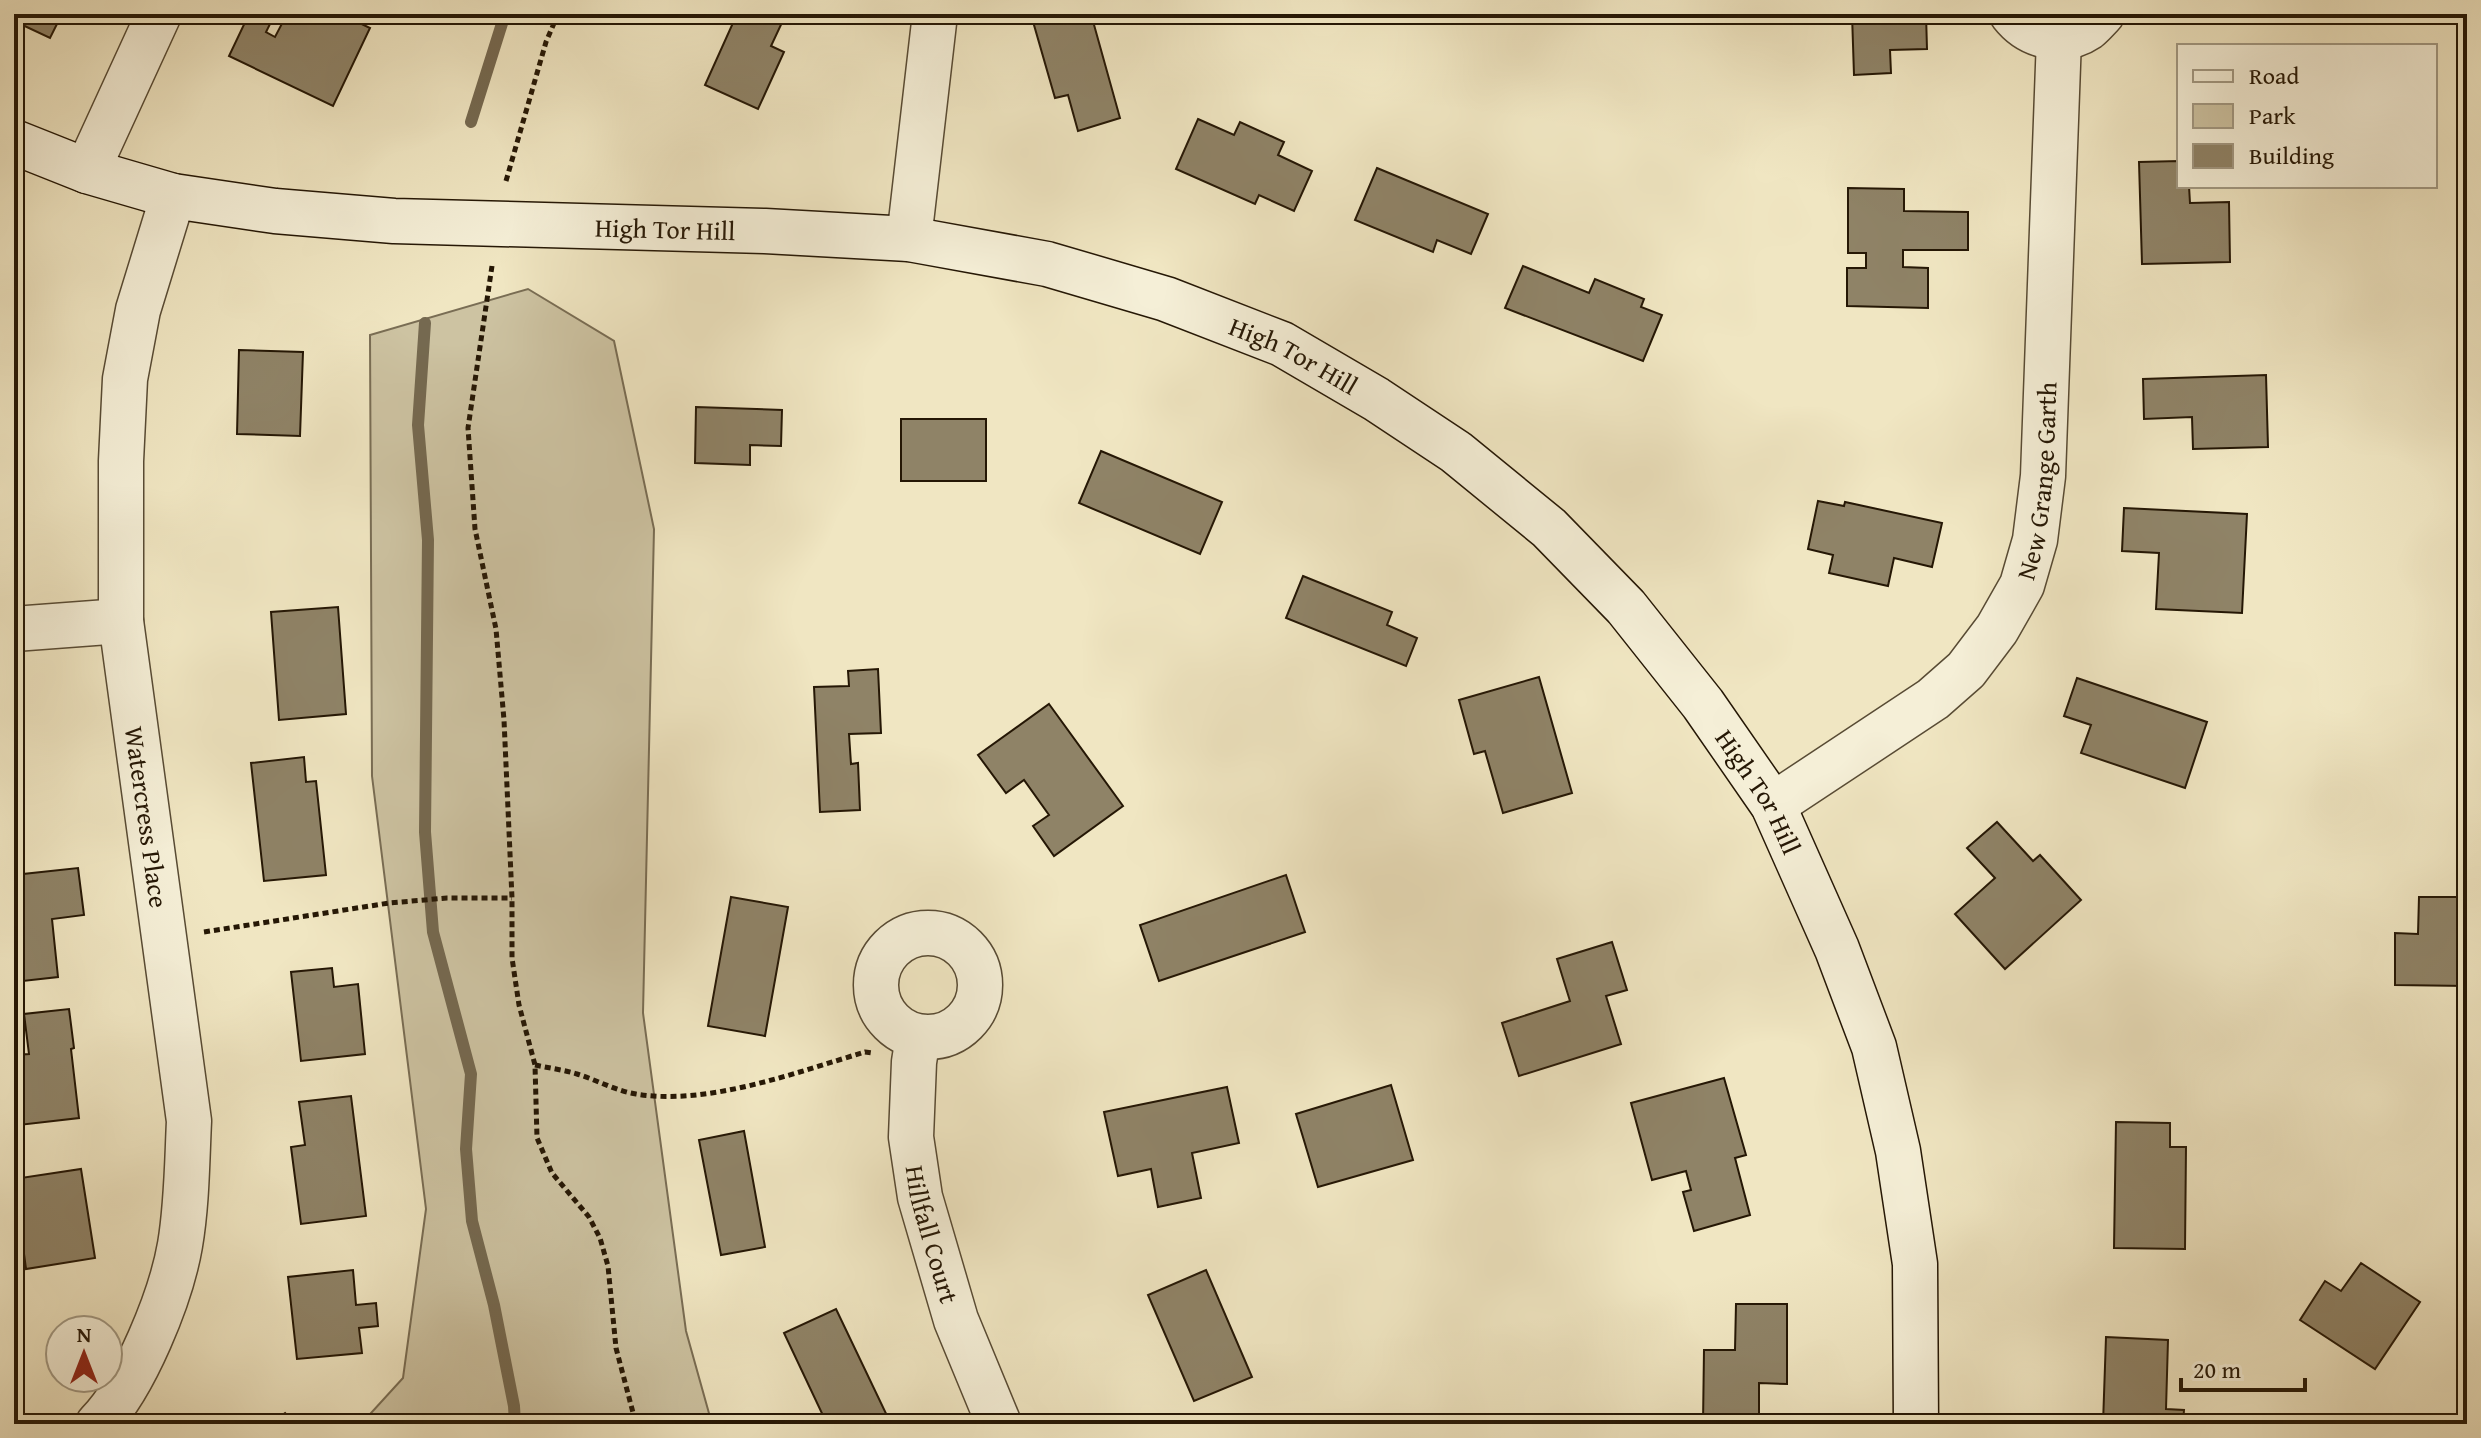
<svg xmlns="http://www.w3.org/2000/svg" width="2481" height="1438" font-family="'Gentium Book Plus',serif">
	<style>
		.green { fill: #cdc3a2; stroke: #796d54; stroke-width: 2 }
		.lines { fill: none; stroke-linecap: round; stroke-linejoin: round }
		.stream { stroke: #756950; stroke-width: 12 }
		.building { fill: #8f8367; stroke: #251705; stroke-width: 2 }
		.street-casing { stroke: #584b34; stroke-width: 47 }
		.secondary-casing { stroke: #251705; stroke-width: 47 }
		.path { stroke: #251705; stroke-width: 5; stroke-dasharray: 6 4; stroke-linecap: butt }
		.street { stroke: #f5efd7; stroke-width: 44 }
		.secondary { stroke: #f5efd7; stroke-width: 44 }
		.labels { text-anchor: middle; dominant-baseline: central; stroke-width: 6; stroke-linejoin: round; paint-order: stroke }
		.street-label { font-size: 26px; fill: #251705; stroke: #f5efd7 }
	</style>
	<rect width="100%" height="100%" fill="#f0e6c2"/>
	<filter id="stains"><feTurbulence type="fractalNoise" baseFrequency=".0025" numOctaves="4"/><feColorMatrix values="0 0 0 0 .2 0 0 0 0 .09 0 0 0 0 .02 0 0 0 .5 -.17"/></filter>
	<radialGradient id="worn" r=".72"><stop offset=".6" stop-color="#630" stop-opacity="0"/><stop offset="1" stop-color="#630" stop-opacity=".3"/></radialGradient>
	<!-- green -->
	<polygon class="green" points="528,289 614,341 654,529 643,1013 686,1331 712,1424 361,1424 403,1378 426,1209 372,776 370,335"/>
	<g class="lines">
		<!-- stream -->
		<g class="stream">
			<polyline points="471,122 505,14"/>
			<polyline points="425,323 418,425 428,540 425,832 433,932 471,1074 466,1149 472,1221 494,1305 514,1406 515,1424"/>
		</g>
	</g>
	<!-- building -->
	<g class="building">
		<polygon points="14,14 62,14 50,38 14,21"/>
		<polygon points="249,14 260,14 272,20 266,32 275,37 287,14 341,14 370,28 333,106 229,56"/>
		<polygon points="737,14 786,14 771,46 784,52 758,109 705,85"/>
		<polygon points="1043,14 1091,14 1120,118 1078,131 1068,95 1055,98 1032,18"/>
		<polygon points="1852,14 1926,14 1927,49 1890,50 1891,73 1854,75"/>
		<polygon points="2267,14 2295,14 2270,22"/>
		<polygon points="1198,119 1234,135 1240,122 1284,142 1278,155 1312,171 1294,211 1259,195 1255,204 1176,169"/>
		<polygon points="2179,161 2179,186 2189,186 2190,203 2229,202 2230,262 2142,264 2139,162"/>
		<polygon points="1377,168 1488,214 1471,254 1437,240 1433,252 1355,220"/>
		<polygon points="1848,188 1904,189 1904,211 1968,212 1968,250 1903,250 1903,267 1928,268 1928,308 1847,306 1847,268 1866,268 1866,253 1848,253"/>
		<polygon points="1523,266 1589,293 1595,279 1644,299 1641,307 1662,315 1643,361 1505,308"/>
		<polygon points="14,281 22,285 14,300"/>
		<polygon points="239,350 303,352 300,436 237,434"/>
		<polygon points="2266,375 2268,447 2193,449 2192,417 2144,419 2143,379"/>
		<polygon points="696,407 782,410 781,446 750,445 750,465 695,463"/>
		<rect x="901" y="419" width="85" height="62"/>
		<polygon points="1101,451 1222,502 1200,554 1079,503"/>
		<polygon points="1818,501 1844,506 1845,502 1942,523 1932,567 1894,558 1888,586 1829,573 1833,555 1808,549"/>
		<polygon points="2124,508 2247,514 2242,613 2156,609 2159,553 2122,551"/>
		<polygon points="2462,539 2467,539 2467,603 2463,603"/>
		<polygon points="1303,576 1392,612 1387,625 1417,638 1406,666 1286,618"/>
		<polygon points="338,607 346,714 279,720 271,612"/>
		<polygon points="878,669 881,733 849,734 851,764 858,763 860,810 820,812 814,687 849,686 848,671"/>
		<polygon points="1539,677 1572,793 1503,813 1485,751 1474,754 1459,700"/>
		<polygon points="2077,678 2207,722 2185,788 2081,753 2091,725 2064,716"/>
		<polygon points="1049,704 1123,806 1054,856 1033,826 1049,815 1024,780 1006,793 978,755"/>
		<polygon points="14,720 22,720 24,780 14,780"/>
		<polygon points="304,757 306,782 316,781 326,875 264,881 251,763"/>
		<polygon points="1997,822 2033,861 2040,855 2081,900 2005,969 1955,914 1995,878 1967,848"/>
		<polygon points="78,868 84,915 52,919 58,977 14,982 14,875"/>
		<polygon points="1286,875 1305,932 1159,981 1140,925"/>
		<polygon points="731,897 788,907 765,1036 708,1026"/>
		<polygon points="2419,897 2461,897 2460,932 2467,932 2467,986 2395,985 2395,933 2418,934"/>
		<polygon points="1612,942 1627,990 1606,996 1621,1044 1519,1076 1502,1023 1570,1001 1557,959"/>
		<polygon points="332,968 334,987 358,984 365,1054 301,1061 291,972"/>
		<polygon points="69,1009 74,1048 71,1049 79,1118 19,1125 14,1087 14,1055 29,1054 24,1014"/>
		<polygon points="1724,1078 1746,1155 1735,1158 1750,1215 1694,1231 1683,1192 1691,1190 1686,1171 1652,1180 1631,1103"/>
		<polygon points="1391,1085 1413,1160 1318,1187 1296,1114"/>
		<polygon points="1227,1087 1239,1143 1192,1153 1201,1198 1158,1207 1151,1169 1118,1176 1104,1112"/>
		<polygon points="351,1096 366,1216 301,1224 291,1147 305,1145 299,1102"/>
		<polygon points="2116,1122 2170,1123 2170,1147 2186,1147 2185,1249 2114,1248"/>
		<polygon points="744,1131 765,1247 721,1255 699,1140"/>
		<polygon points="81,1169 95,1258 26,1269 14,1179"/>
		<polygon points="2361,1263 2420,1302 2375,1369 2300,1320 2325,1281 2341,1291"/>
		<polygon points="353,1270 356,1305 376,1303 378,1326 359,1328 362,1353 297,1359 288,1277"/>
		<polygon points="1206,1270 1252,1377 1194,1401 1148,1295"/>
		<polygon points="1736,1304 1787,1304 1787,1384 1759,1383 1759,1424 1703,1424 1704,1350 1735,1350"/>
		<polygon points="836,1309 891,1424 827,1424 784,1333"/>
		<polygon points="2106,1337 2168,1340 2166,1409 2184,1410 2183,1424 2103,1424"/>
		<polygon points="285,1413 294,1424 270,1424"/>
	</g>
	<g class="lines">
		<defs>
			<g id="street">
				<path d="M2012,14C2030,37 2063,45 2088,28C2093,24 2098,18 2102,14"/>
				<polyline points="87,171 159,14"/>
				<polyline points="909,239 935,14"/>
				<polyline points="14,629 121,621"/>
				<path id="s1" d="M1773,805L1933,699L1966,670L1997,629L2022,585L2035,540L2043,476L2059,38"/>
				<circle cx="928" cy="985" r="52"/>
				<path id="s2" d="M918,1037L914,1062L911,1137L920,1197L956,1320L999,1424"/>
				<path d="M98,1424C135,1386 171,1297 180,1245C187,1204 187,1162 189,1121L121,621V461L125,379L138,310L173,196"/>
			</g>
			<g id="secondary">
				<path id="s3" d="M14,142L87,171L173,196L275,211L394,221L765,231L909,239L1047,264L1166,299L1282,344L1376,399L1456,452L1549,528L1626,607L1703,704L1773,805L1837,949L1874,1047L1898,1151L1915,1264L1916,1424"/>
			</g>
		</defs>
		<!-- street casing -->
		<use href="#street" class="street-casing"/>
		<!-- secondary casing -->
		<use href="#secondary" class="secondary-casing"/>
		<!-- path -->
		<g class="path">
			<polyline points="506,181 546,42 558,14"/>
			<polyline points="492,266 468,428 475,529 496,629 504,720 512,898 512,958 519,1005 535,1065 537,1138 552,1173 589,1217 600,1238 608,1266 616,1348 636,1424"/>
			<polyline points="204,932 389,903 447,898 512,898"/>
			<path d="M535,1065C549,1068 564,1070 577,1074C597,1080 616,1091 636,1094C708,1106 797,1072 865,1052L872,1053"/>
		</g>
		<!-- street -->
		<use href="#street" class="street"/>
		<!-- secondary -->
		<use href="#secondary" class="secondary"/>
	</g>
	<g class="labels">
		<!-- street labels -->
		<g class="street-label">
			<text stroke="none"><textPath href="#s3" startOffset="662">High Tor Hill</textPath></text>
			<text stroke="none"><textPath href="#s3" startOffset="1310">High Tor Hill</textPath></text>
			<text stroke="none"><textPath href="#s1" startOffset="444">New Grange Garth</textPath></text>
			<text stroke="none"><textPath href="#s3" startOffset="1958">High Tor Hill</textPath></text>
			<text transform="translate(147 817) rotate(82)">Watercress Place</text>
			<text stroke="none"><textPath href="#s2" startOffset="200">Hillfall Court</textPath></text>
		</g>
	</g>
	<!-- margin -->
	<rect width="2481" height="1438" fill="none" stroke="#f0e6c2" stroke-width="48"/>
	<rect x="16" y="16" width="2449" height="1406" fill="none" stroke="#251705" stroke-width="4"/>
	<rect x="24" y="24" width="2433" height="1390" fill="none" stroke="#251705" stroke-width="2"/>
	<!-- legend -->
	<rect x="2177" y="44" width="260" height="144" fill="#f5efd7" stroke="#a29983" stroke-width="2"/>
	<rect x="2193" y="70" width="40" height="12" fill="#f5efd7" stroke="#a29983" stroke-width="2"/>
	<text x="2249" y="84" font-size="24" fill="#251705">Road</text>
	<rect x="2193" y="104" width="40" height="24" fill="#cdc3a2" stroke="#a29983" stroke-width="2"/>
	<text x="2249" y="124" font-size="24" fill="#251705">Park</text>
	<rect x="2193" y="144" width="40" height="24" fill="#8f8367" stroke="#a29983" stroke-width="2"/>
	<text x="2249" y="164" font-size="24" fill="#251705">Building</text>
	<!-- north arrow -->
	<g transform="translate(84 1354)"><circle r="38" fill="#f5efd7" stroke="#a29983" stroke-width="2"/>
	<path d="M0-6L14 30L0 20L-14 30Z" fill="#8f2418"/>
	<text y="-12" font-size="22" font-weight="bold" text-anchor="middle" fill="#251705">N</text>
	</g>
	<!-- scale -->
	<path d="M2181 1378v12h124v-12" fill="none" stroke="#251705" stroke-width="4"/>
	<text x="2193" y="1378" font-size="24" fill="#251705" stroke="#f5efd7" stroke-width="6" paint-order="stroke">20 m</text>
	<rect width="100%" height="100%" filter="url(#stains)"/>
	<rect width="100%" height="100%" fill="url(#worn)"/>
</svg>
